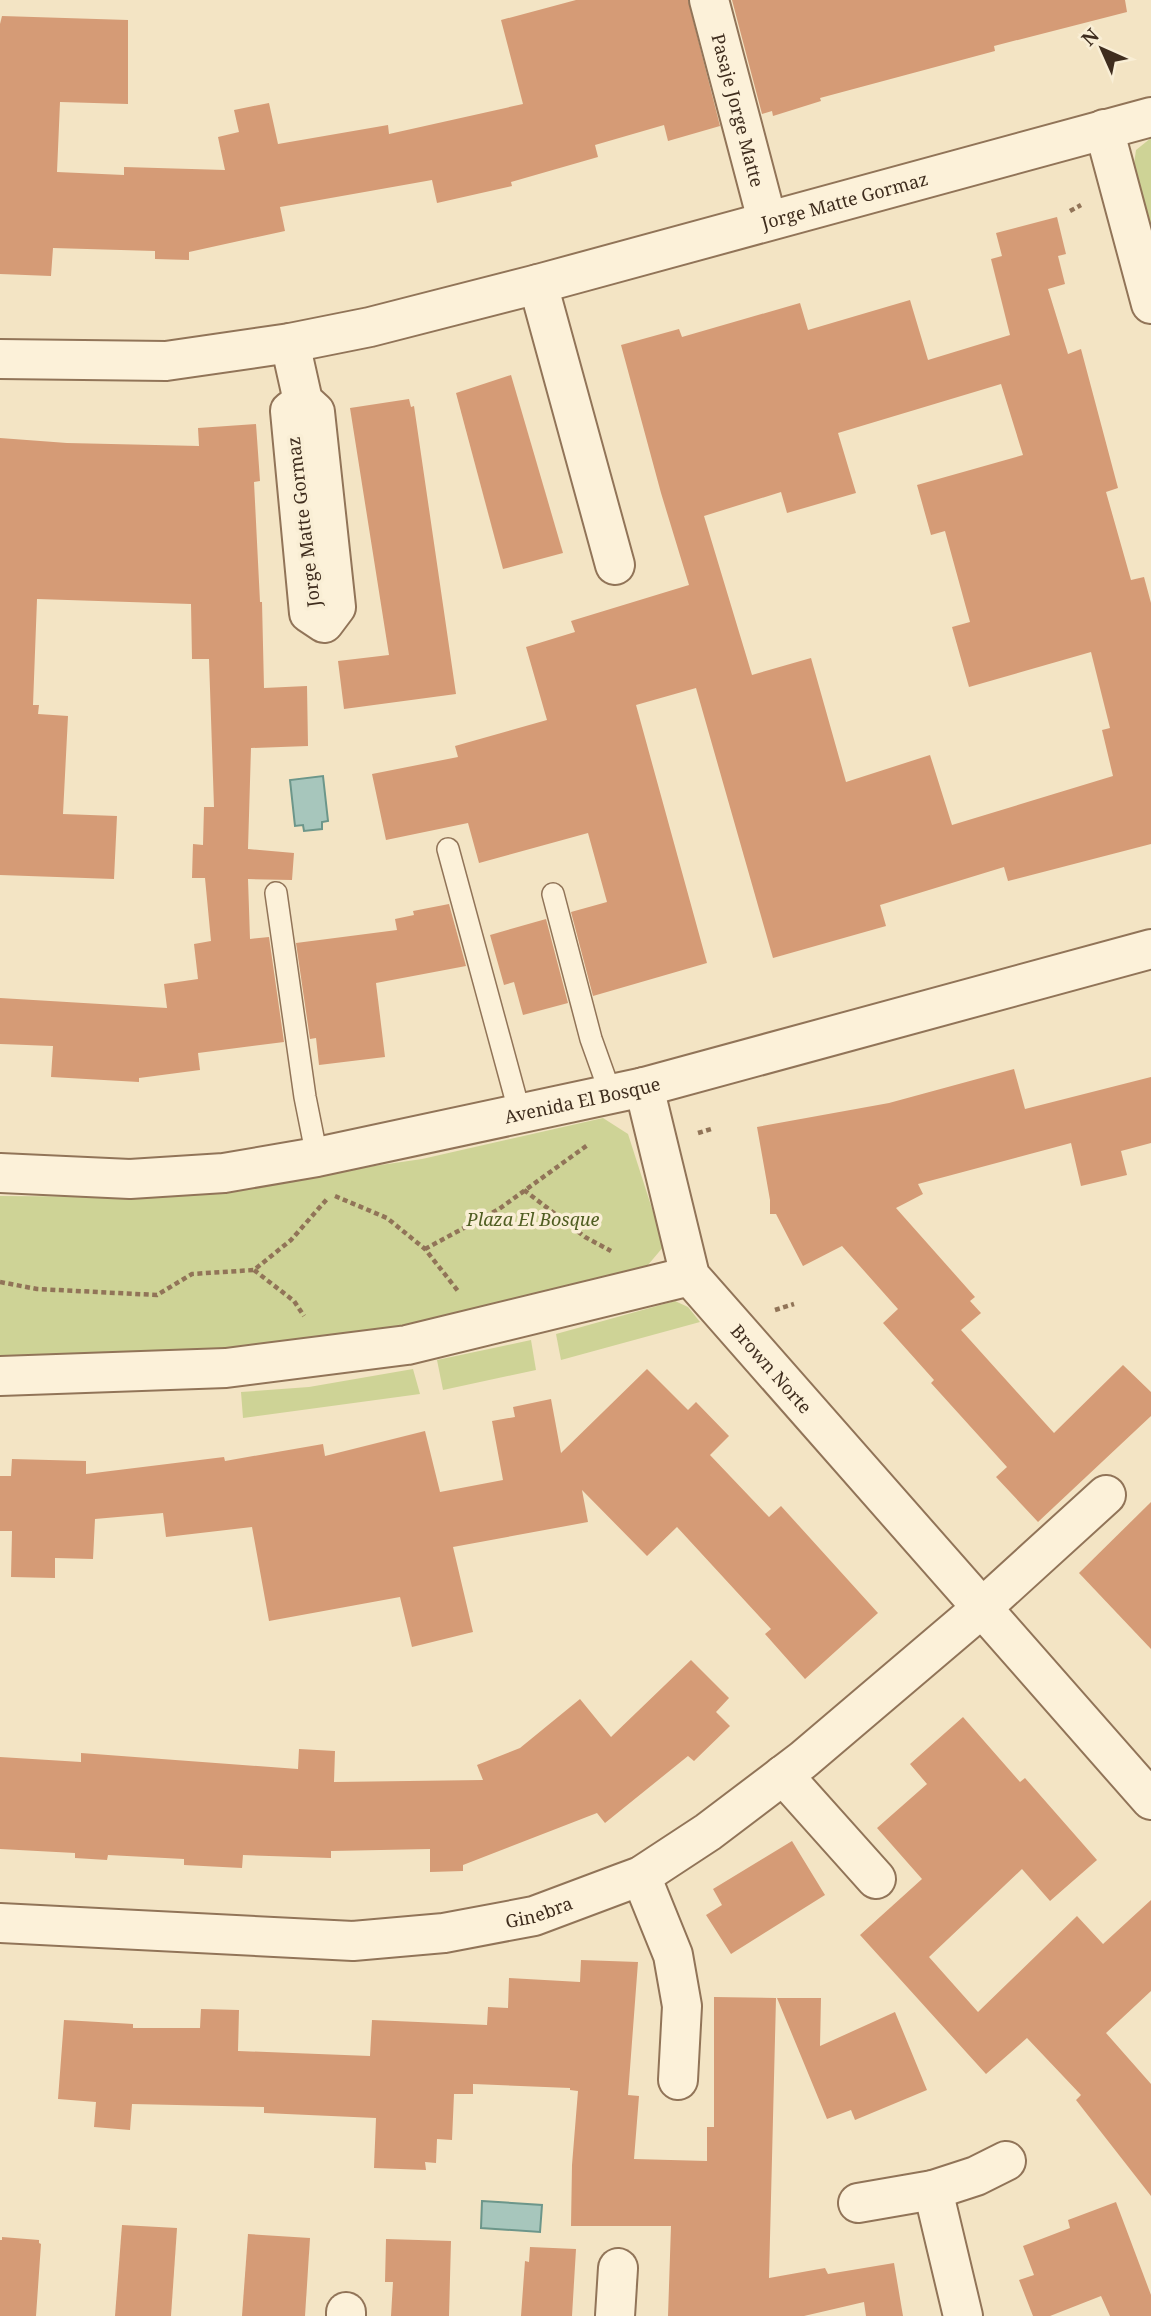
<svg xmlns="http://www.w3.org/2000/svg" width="1151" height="2316" font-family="'Noto Serif',serif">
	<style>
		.green { fill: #ced396 }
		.water { fill: #a7c6bc; stroke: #6c968a; stroke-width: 2 }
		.building { fill: #d59b76; fill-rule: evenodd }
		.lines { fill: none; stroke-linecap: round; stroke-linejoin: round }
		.lane-casing { stroke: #917458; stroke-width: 24 }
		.street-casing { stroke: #917458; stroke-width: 42 }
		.path { stroke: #917458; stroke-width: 4.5; stroke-dasharray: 5 3.5; stroke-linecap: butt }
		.lane { stroke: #fcf1d9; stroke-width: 21 }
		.street { stroke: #fcf1d9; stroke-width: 38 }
		.labels { text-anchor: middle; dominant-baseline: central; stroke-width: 7; stroke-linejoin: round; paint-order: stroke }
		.street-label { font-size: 18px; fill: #3f2d1e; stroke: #f9eed5 }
		.park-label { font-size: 18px; font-style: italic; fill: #505e22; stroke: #f9eed5 }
	</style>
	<rect width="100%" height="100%" fill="#f3e4c4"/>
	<!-- green -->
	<g class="green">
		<polygon points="1151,138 1151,227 1134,164 1136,150"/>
		<polygon points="603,1118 628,1134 664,1246 642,1272 561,1298 370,1331 218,1351 0,1357 0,1196 139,1197 243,1185 422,1159"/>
		<polygon points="675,1301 688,1307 700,1322 561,1360 556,1334"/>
		<polygon points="531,1340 536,1370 443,1390 437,1360"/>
		<polygon points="413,1369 420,1394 243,1418 241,1392 309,1387"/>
	</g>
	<!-- water -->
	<g class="water">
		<polygon points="323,776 328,821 322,822 322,829 304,831 303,825 295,826 290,780"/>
		<polygon points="482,2201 542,2205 540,2232 481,2228"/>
	</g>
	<!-- building -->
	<g class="building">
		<polygon points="576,0 688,0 720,126 668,141 664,125 595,145 598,157 511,182 512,186 437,203 432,180 280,207 285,231 189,252 189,260 155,259 155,251 53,248 51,276 0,274 0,24 2,16 128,20 128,104 60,102 57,172 124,175 124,167 225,170 218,137 239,132 234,110 269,103 278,144 388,125 389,134 523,104 501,20"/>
		<polygon points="732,0 1125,0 1127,12 994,46 995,51 820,98 821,101 773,116 772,111 762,114"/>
		<path d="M1057,217L1066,254L1058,256L1065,284L1048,289L1068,354L1081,349L1118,488L1106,492L1131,580L1144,577L1151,603V844L1008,881L1004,867L880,905L886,926L773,958L696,688L636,705L707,963L593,996L571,912L607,902L588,833L479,863L468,823L386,840L372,774L458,757L455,746L547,720L526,647L575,632L571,621L689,585L661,493L621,345L679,329L682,337L800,303L808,330L910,300L928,360L1010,335L991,259L1002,256L996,233ZM1001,384L1023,455L917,485L931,535L945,531L970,622L952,627L969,687L1091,652L1110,728L1102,730L1113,776L952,825L930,755L846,782L811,658L752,675L704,516L781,492L787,513L856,493L838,433Z"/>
		<polygon points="511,375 563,553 503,569 456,393"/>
		<polygon points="409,399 411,407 414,406 456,694 344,709 338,661 389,655 350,408"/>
		<polygon points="256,424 260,481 254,482 260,602 262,602 264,688 307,686 308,746 251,748 248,849 294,853 292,880 248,879 250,939 269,937 284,1042 198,1053 200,1070 139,1078 139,1082 51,1077 53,1046 0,1044 0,998 167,1008 164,984 198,979 194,944 211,941 205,878 192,878 193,844 203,845 204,807 214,807 209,659 192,659 191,604 37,599 33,705 39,705 38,714 68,716 63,814 117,816 114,879 0,875 0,438 67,443 199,446 198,428"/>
		<polygon points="449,904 466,966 376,983 385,1057 319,1065 316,1038 310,1039 296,943 397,930 395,919 414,915 413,911"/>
		<polygon points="546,919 568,1003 523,1015 514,982 504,985 490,935"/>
		<polygon points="1014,1069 1025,1109 1151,1077 1151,1143 1121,1151 1127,1175 1081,1186 1071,1143 918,1184 923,1194 896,1208 975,1297 970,1301 981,1313 961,1330 1054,1433 1123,1365 1151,1392 1151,1416 1038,1522 996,1477 1007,1467 931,1383 934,1380 883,1323 898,1309 842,1246 803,1266 776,1214 770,1214 770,1200 757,1127 889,1103"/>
		<polygon points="647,1369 688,1410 696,1402 729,1436 710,1455 769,1517 781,1506 878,1613 805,1679 765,1634 771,1629 677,1527 647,1556 582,1490 588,1522 453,1547 473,1632 412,1647 400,1597 269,1621 252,1527 166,1537 163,1513 95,1519 93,1559 55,1558 55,1578 11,1577 12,1531 0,1531 0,1476 11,1476 12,1459 86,1461 86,1474 224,1457 225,1461 323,1444 325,1456 425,1431 440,1492 503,1480 492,1421 515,1417 513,1407 551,1399 561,1453"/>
		<polygon points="1151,1502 1151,1649 1079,1573"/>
		<polygon points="691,1660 729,1698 716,1712 730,1726 694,1761 688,1756 605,1823 597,1813 463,1865 463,1871 430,1872 430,1849 331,1851 331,1858 243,1855 242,1868 184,1865 184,1859 108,1855 107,1860 75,1858 75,1853 0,1849 0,1757 81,1762 81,1753 298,1769 299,1749 335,1751 334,1782 483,1780 477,1765 520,1748 580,1699 611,1737"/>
		<polygon points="963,1717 1020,1782 1025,1778 1097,1860 1050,1901 1022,1869 929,1957 978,2012 1077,1916 1103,1944 1151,1900 1151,1991 1106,2033 1151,2084 1151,2196 1076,2100 1081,2095 1027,2038 986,2074 860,1935 922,1879 877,1828 927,1784 910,1764"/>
		<polygon points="792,1841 825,1895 731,1954 706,1915 722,1905 713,1889"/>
		<polygon points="581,1960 638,1962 628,2095 639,2096 634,2159 707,2161 707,2127 714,2127 714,1997 776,1998 769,2278 825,2268 828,2274 894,2263 903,2316 866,2316 864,2302 804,2316 668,2316 671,2226 571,2226 572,2165 578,2091 570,2090 570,2088 473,2084 473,2094 454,2094 452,2140 437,2139 436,2163 425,2162 426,2170 374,2168 376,2118 264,2113 264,2107 132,2104 130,2130 94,2127 96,2102 58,2099 64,2020 133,2024 133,2028 200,2028 201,2009 239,2010 238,2051 370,2056 372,2020 487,2025 488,2007 508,2008 509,1978 580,1982"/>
		<polygon points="777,1998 821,1998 820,2046 895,2012 927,2090 855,2120 851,2110 827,2119"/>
		<polygon points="1116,2202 1151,2295 1151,2316 1110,2316 1101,2296 1050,2316 1033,2316 1019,2280 1034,2275 1023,2246 1070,2228 1068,2220"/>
		<polygon points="122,2225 177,2228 171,2316 115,2316"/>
		<polygon points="248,2234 310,2238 305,2316 242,2316"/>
		<polygon points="2,2237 39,2240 39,2243 41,2244 36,2316 0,2316 0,2240 2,2240"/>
		<polygon points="386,2239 451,2241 449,2316 391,2316 393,2282 385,2282"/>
		<polygon points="530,2247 576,2249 572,2316 521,2316 525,2261 529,2262"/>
	</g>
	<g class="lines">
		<defs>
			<g id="lane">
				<polyline points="448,849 520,1114"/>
				<polyline points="276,893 305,1097 317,1157"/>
				<polyline points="553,894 591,1039 611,1095"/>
			</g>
			<g id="street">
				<path id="s1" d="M709,0L767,220"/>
				<polyline points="1104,129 1151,304"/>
				<polyline points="538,284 615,565"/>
				<polyline points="290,343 303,401 315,412 336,607 324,623 309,613 290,411 303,401"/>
				<path id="s2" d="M0,359L166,361L290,343L370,327L538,284L1151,117"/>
				<path id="s3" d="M644,1087L690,1276L1151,1800"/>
				<path id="s4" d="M0,1173L130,1179L224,1173L317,1157L644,1087L1151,949"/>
				<polyline points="0,1376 226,1368 407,1345 690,1276"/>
				<polyline points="783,1775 876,1879"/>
				<polyline points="641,1876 673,1955 682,2006 678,2080"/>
				<path id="s5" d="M0,1923L353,1941L444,1933L534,1916L622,1883L641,1876L708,1832L803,1760L983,1607L1106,1495"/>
				<polyline points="933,2190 963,2316"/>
				<polyline points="858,2203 933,2190 976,2176 1006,2161"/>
				<polyline points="346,2316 346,2312"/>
				<polyline points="615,2316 618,2268"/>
			</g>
		</defs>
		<!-- lane casing -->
		<use href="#lane" class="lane-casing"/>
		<!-- street casing -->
		<use href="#street" class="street-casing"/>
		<!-- path -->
		<g class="path">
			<polyline points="1070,211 1081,205"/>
			<polyline points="698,1133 711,1129"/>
			<polyline points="524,1190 585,1237 611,1251"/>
			<polyline points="335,1196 387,1218 425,1249 458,1291"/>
			<polyline points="425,1249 499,1209 589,1144"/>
			<polyline points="254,1270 294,1301 304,1316"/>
			<polyline points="0,1282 37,1289 157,1295 192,1274 254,1270 291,1240 327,1199"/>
			<polyline points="775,1310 794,1304"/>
		</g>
		<!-- lane -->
		<use href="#lane" class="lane"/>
		<!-- street -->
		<use href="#street" class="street"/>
	</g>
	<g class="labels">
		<!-- street labels -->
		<g class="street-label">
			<text stroke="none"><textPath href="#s1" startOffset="114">Pasaje Jorge Matte</textPath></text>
			<text stroke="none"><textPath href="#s2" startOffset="864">Jorge Matte Gormaz</textPath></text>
			<text transform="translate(303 522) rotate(-97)">Jorge Matte Gormaz</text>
			<text stroke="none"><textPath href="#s4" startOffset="590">Avenida El Bosque</textPath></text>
			<text stroke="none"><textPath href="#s3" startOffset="318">Brown Norte</textPath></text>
			<text stroke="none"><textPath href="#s5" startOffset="542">Ginebra</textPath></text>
		</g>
		<!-- park labels -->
		<g class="park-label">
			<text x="533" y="1219">Plaza El Bosque</text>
		</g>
	</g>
	<!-- north arrow -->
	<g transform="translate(1102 49) rotate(315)" stroke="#f9eed5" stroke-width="5" paint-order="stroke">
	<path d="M0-5L12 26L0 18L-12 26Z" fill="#3f2d1e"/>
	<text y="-10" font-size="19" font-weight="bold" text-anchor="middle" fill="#3f2d1e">N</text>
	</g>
</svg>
